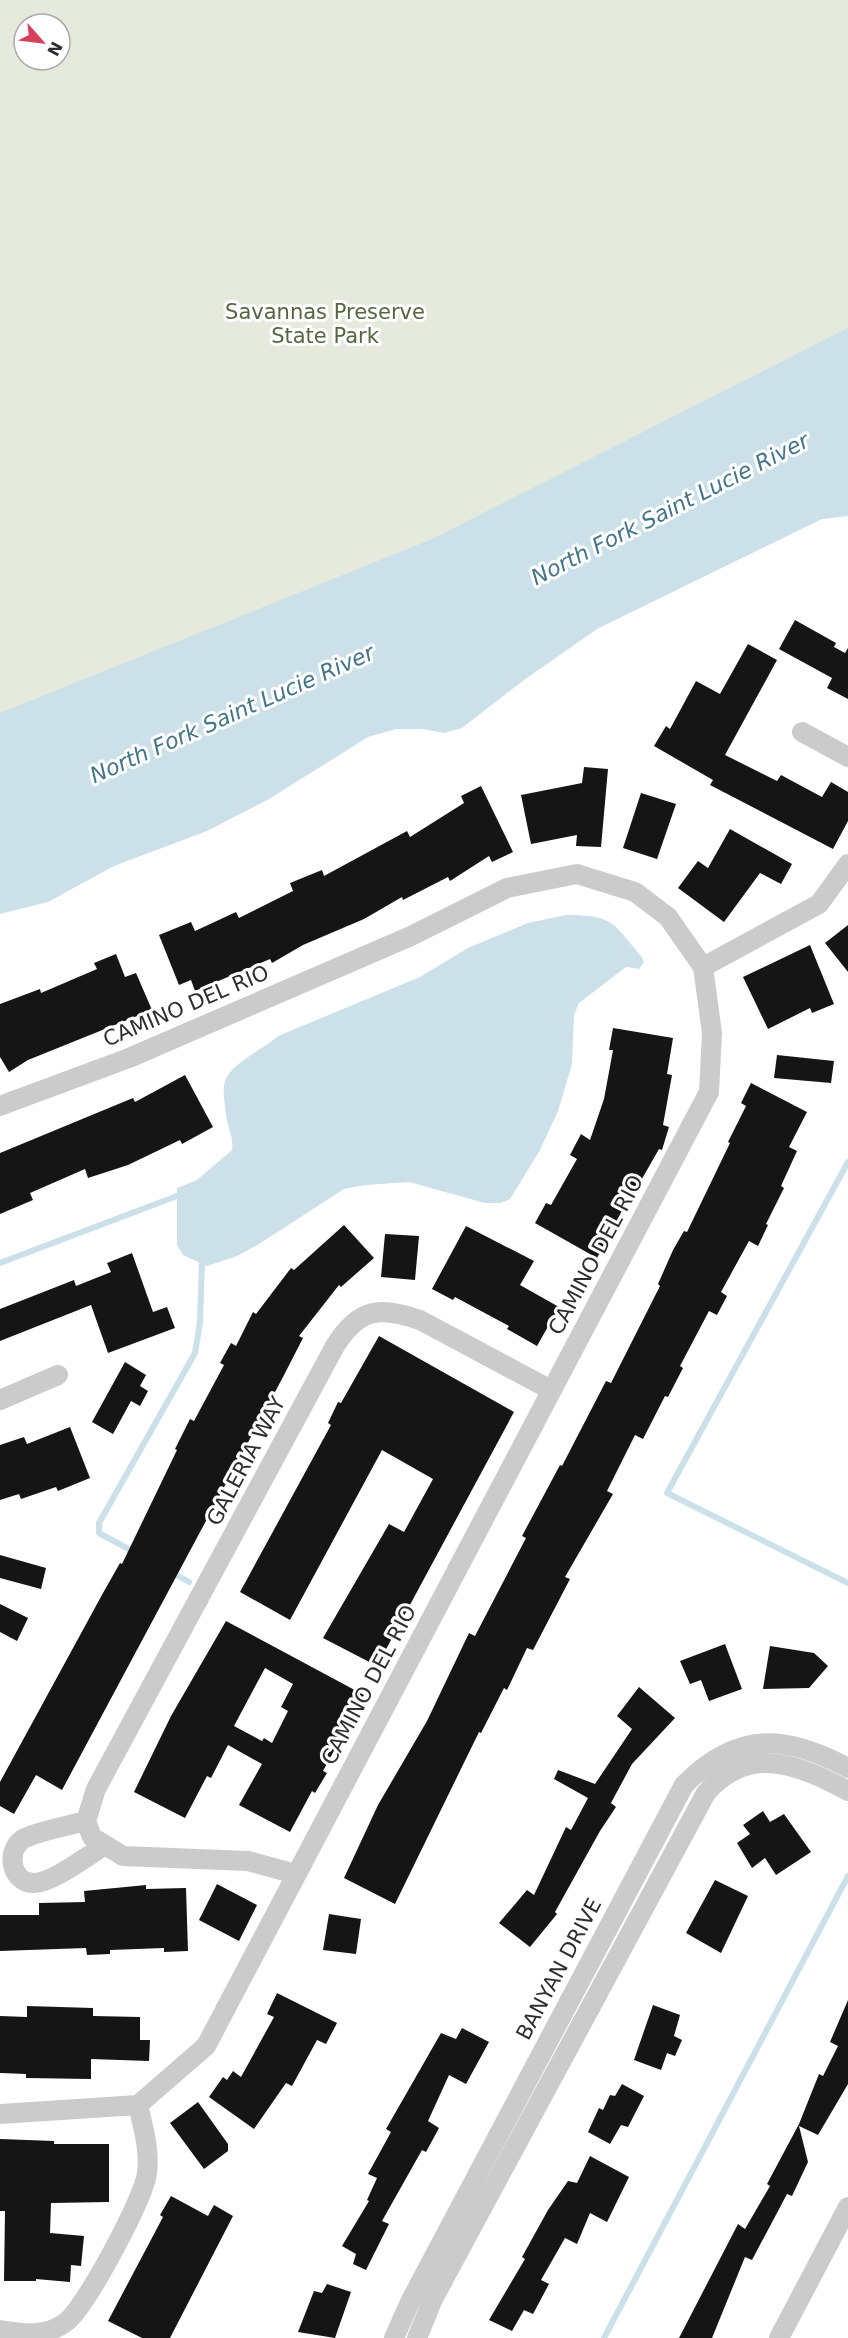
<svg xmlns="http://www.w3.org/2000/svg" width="848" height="2338" font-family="'DejaVu Sans',sans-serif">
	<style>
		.green { fill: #e5eadd; fill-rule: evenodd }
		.water { fill: #cbe0e8 }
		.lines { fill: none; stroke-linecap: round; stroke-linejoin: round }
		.stream { stroke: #cbe0e8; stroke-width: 6 }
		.building { fill: #151515; fill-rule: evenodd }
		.street { stroke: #cbcbcb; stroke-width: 20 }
		.labels { text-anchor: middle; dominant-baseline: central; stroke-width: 6; stroke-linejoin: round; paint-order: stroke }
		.park-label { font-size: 21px; fill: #556640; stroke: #fff }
		.street-label { font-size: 21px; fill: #2e2e2e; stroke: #fff }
		.water-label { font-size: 22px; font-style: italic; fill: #437589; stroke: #fff }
	</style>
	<rect width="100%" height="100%" fill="#fff"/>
	<!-- green -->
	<path class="green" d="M0,0H848V408L0,794ZM24,24H60V60H24Z"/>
	<!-- water -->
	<g class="water">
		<polygon points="848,328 848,516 822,519 597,629 524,680 462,728 444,733 423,729 396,729 368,737 269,799 207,831 114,866 48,902 0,914 0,713 432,539"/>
		<path d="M566,915C614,915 613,923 642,957L644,962L639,969L626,967L579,1003L574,1015L572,1064L558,1111L540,1150L510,1199L501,1203H485L409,1182L365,1185L344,1189L259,1244L237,1256L207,1266L183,1255L177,1245V1188L197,1180L232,1150C234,1137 227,1127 226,1114C225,1104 222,1091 225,1081C231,1063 264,1049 278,1036L420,977L468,948L528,923Z"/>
	</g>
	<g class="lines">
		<!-- stream -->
		<g class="stream">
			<polyline points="848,1162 667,1493 848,1583"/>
			<polyline points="0,1263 177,1196"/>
			<polyline points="136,1553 99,1533 99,1523 195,1353 200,1323 202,1262"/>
			<polyline points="171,1572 189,1582"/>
			<polyline points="604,2338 848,1876"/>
		</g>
	</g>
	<!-- building -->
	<g class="building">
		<polygon points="795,620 836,643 834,647 845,653 848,648 848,699 827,688 832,678 779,649"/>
		<polygon points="748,644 777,660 725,755 777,781 781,775 822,797 831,782 848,792 848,821 833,849 710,785 713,780 654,746 666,726 670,729 696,681 720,694"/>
		<polygon points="584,767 608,769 601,847 576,846 577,835 531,844 521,795 582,783"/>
		<polygon points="481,786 513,852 492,862 489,856 450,881 448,877 403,900 402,897 364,919 303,945 272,963 270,959 195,991 191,980 179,985 159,935 191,922 195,931 236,912 239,918 293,891 290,883 322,870 324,876 407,831 410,837 464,803 461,796"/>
		<polygon points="641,793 676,804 657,859 623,848"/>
		<polygon points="730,829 792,864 781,884 760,873 724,922 678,888 698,861 708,868"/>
		<polygon points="848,925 848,972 825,943"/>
		<polygon points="810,945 834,1004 812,1013 810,1008 768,1029 743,977"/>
		<polygon points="116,954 125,977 136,973 152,1010 28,1060 9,1072 0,1057 0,1004 40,989 41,993 97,969 94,963"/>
		<polygon points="613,1028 673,1038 667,1074 672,1075 663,1125 669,1127 662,1150 659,1149 635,1191 633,1190 597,1258 535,1223 546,1203 551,1205 577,1159 570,1155 581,1134 590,1140 604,1099 613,1050 609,1050"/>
		<polygon points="777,1055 834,1061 831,1083 774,1078"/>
		<polygon points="185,1075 213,1127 182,1144 180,1140 128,1165 88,1178 85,1169 30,1193 33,1200 0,1214 0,1153 133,1098 135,1102"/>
		<polygon points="751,1083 807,1112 789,1147 797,1151 781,1186 784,1188 766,1224 768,1225 758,1246 749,1241 721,1292 727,1296 717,1315 709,1311 680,1366 683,1368 668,1397 665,1396 643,1439 635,1435 607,1491 613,1494 565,1577 570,1579 533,1650 527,1648 507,1690 504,1688 481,1733 479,1732 395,1904 344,1878 378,1805 427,1721 469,1633 475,1636 526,1538 522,1536 560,1465 562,1466 606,1381 611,1383 660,1286 658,1284 673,1250 684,1231 687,1232 730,1143 728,1142 746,1106 741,1103"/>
		<polygon points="344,1225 374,1258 341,1287 339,1285 299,1336 303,1338 283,1377 62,1790 36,1775 14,1814 0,1806 0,1782 103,1593 120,1563 122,1564 177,1450 175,1449 190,1419 194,1421 224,1365 220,1363 231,1343 236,1346 253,1312 256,1314 291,1268 294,1270"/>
		<polygon points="466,1226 534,1261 520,1285 559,1307 537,1346 507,1329 509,1326 455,1297 453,1300 432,1289"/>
		<polygon points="385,1234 419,1236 415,1280 381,1277"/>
		<polygon points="132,1253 153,1312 167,1307 175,1328 108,1353 91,1305 0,1341 0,1309 74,1280 76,1286 111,1272 107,1263"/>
		<polygon points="379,1336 514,1412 377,1666 323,1638 389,1524 404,1532 433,1479 382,1450 290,1620 240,1592 331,1425 328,1423 338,1402 341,1403"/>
		<polygon points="125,1362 146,1375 140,1386 148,1391 140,1406 131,1401 113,1434 92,1422"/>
		<polygon points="70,1427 90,1478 58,1491 56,1487 21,1499 19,1494 0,1500 0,1445 24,1437 27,1444"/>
		<polygon points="0,1555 46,1568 41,1589 0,1578"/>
		<polygon points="0,1604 28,1618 17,1641 0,1632"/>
		<path d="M226,1621L364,1695L323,1771L327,1773L315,1793L312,1791L290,1832L239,1805L262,1764L228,1745L211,1778L207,1776L185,1818L134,1792L171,1716ZM265,1668L293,1684L281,1707L288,1711L272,1743L264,1738L262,1741L234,1726Z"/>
		<polygon points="725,1644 742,1689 709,1701 701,1680 690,1684 680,1661"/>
		<polygon points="770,1646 814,1653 828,1666 809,1688 763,1689"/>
		<polygon points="639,1687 675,1718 632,1764 611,1803 616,1807 600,1831 555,1912 557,1914 530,1947 499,1923 527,1890 534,1895 566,1827 571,1830 588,1798 554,1779 558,1770 595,1784 632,1729 617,1716"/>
		<polygon points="763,1811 770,1822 784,1814 811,1852 776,1875 765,1858 752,1868 737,1843 750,1834 743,1825"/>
		<polygon points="715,1880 748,1896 721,1953 686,1933"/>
		<polygon points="217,1884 257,1905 239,1941 199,1920"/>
		<polygon points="146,1885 146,1889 186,1888 188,1951 164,1952 164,1948 110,1950 110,1954 87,1955 86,1948 0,1951 0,1915 39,1915 39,1903 85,1902 84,1891"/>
		<polygon points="329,1914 361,1919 356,1954 323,1950"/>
		<polygon points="277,1993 337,2023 326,2044 317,2040 292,2086 286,2083 254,2129 209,2097 223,2077 227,2080 233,2071 241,2077 274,2017 267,2014"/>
		<polygon points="848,2000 848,2084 818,2135 799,2126 808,2162 792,2196 787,2194 752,2260 745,2257 712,2338 679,2338 738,2224 745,2229 770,2186 767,2184 799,2124 819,2074 823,2076 838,2046 830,2042"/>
		<polygon points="653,2005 680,2015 674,2036 682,2040 675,2056 667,2053 661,2070 634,2060"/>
		<polygon points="27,2006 93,2008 93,2016 140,2017 140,2040 150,2040 149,2061 91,2059 91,2079 26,2078 26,2074 0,2073 0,2016 27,2017"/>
		<polygon points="462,2028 489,2042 466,2084 449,2075 428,2121 439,2128 426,2152 422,2150 382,2221 389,2224 366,2270 353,2264 356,2254 342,2246 369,2201 367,2200 377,2178 368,2174 391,2132 386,2129 441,2033 456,2039"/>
		<polygon points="622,2084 644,2096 628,2127 621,2125 610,2144 588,2132 599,2108 603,2110 610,2095 615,2096"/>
		<polygon points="198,2102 228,2144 228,2151 204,2169 170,2123"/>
		<polygon points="0,2139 54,2141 54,2144 109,2144 109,2202 51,2203 50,2233 84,2236 81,2266 71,2265 70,2282 36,2279 36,2281 4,2281 5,2211 0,2211"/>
		<polygon points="590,2156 629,2177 607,2222 590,2213 577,2244 565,2238 541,2280 549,2284 533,2314 524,2310 512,2331 489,2320 525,2259 522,2257 548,2210 568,2181 577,2183"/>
		<polygon points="171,2196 208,2216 214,2205 233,2216 170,2338 142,2338 108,2321 163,2217 160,2215"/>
		<polygon points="327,2284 351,2292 335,2338 298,2332 314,2291 322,2293"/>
	</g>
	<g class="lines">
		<!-- street -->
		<g class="street">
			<polyline points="802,732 848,757"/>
			<polyline points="703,967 819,904 848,864"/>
			<polyline points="0,1106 129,1058 411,936 507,888 577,874 635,892 668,917 703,967 712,1033 709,1092 206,2046 138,2105 0,2114"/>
			<polyline points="0,1400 58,1375"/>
			<path d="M86,1821C71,1825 34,1832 23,1839C5,1851 11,1883 34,1883C54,1882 87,1856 104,1846"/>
			<path d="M296,1874L248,1861L123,1856L92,1837L86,1821L96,1789L335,1346C359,1308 379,1306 420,1320L551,1390"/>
			<path d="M0,2330C23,2334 47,2337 66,2322C86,2307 144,2198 147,2173C150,2150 143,2127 138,2105"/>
			<path d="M394,2338L410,2302L684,1785C737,1731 785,1734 848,1768"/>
			<path d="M417,2338L433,2299L706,1793C749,1743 799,1765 848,1791"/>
			<polyline points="779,2338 848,2207"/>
		</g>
	</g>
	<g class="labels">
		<!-- park labels -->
		<g class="park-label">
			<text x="325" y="312">Savannas Preserve<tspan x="325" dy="24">State Park</tspan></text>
		</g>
		<!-- street labels -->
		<g class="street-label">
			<text transform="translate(186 1006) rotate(-23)">CAMINO DEL RIO</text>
			<text transform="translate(596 1255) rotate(-62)">CAMINO DEL RIO</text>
			<text transform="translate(246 1461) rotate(-62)">GALERIA WAY</text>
			<text transform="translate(369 1685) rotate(-62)">CAMINO DEL RIO</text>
			<text transform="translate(559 1969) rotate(-62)">BANYAN DRIVE</text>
		</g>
		<!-- water labels -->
		<g class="water-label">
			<text transform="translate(670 509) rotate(-27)">North Fork Saint Lucie River</text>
			<text transform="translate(232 714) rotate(-24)">North Fork Saint Lucie River</text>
		</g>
	</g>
	<!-- north arrow -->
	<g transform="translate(42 42) rotate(118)"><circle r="28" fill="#ffffff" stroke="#ababab" stroke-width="1.5"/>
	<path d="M0-4.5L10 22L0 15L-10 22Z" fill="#d5405a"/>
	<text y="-9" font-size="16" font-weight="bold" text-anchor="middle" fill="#2e2e2e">N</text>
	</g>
</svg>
